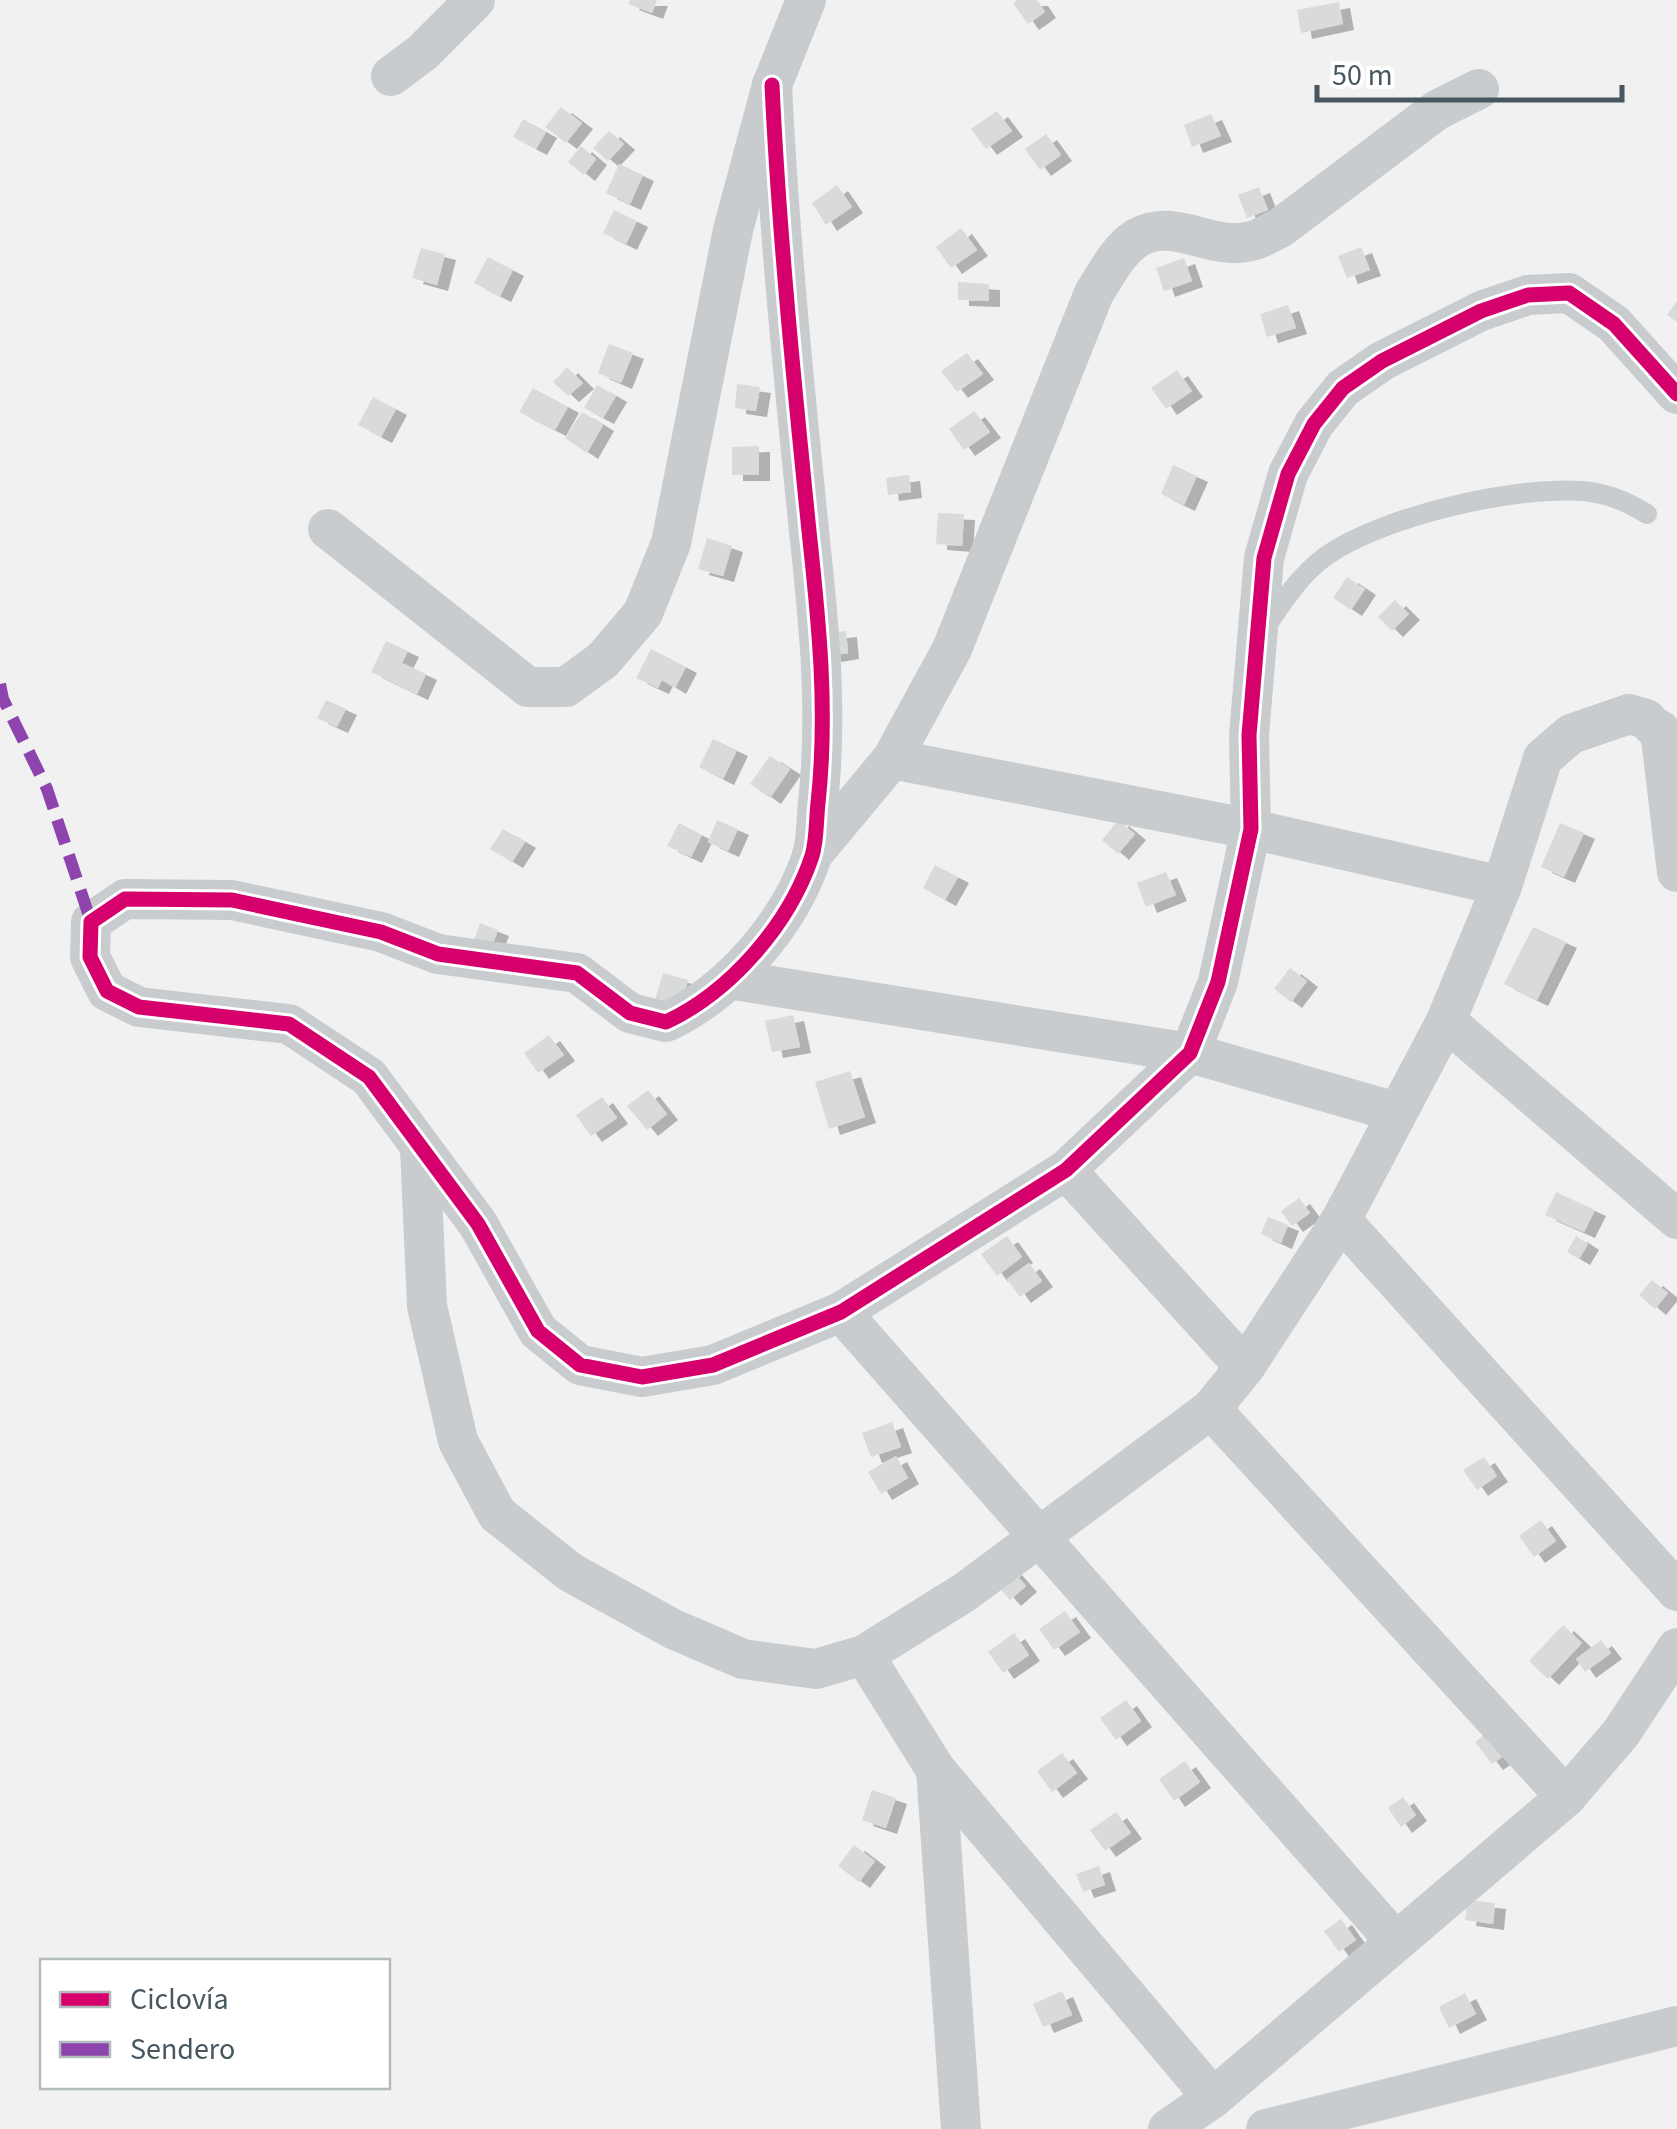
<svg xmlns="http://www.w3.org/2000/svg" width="1677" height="2129" font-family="'Source Sans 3',sans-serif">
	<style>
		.building { fill: #d9dada; filter: url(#shadow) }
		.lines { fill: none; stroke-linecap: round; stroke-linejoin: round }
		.lane { stroke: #c8ccce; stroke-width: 20 }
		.street { stroke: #c8ccce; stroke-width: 40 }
		.quiet { stroke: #8e44ad; stroke-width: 12; stroke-dasharray: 25 12; stroke-linecap: butt }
		.cycleway-casing { stroke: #fff; stroke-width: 21 }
		.cycleway { stroke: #d6006c; stroke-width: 15 }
	</style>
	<defs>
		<filter id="shadow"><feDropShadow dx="11" dy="6" stdDeviation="0" flood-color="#0004"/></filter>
	</defs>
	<rect width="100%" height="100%" fill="#f2f1f1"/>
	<!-- building -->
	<g class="building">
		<polygon points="630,0 657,0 652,13 628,4"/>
		<polygon points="1017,0 1037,0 1045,12 1028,24 1013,3"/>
		<polygon points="1339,2 1343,24 1301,33 1297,10"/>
		<polygon points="561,107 582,123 566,143 545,127"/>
		<polygon points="997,111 1012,131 986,149 971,129"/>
		<polygon points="1211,114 1221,136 1192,147 1184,125"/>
		<polygon points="523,119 546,132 536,149 513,137"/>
		<polygon points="609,131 624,144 608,161 593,148"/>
		<polygon points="1046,134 1061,155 1040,170 1025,149"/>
		<polygon points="581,146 596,159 584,175 568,162"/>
		<polygon points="619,164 643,175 630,204 606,193"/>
		<polygon points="837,185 852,207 826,225 812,203"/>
		<polygon points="1259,187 1268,210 1247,218 1238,195"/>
		<polygon points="614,210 637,221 626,244 603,233"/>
		<polygon points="961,228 977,250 951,268 936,247"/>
		<polygon points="1361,247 1370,270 1347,278 1338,256"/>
		<polygon points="421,248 445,254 437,285 412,278"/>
		<polygon points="488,257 513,270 500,296 474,283"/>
		<polygon points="1184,258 1192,281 1164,291 1156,268"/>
		<polygon points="958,282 989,284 989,301 958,300"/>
		<polygon points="1677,301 1677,322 1667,315"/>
		<polygon points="1288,305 1296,328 1267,337 1260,314"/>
		<polygon points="609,344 633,353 621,383 598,373"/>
		<polygon points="967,353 983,374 957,392 941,371"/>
		<polygon points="567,367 583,383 568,396 553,382"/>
		<polygon points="1177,370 1192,391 1166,409 1151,388"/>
		<polygon points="737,384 760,387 756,411 735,408"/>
		<polygon points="597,385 616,396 603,418 584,408"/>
		<polygon points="533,388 568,407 555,430 519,412"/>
		<polygon points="373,397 396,409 381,437 358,425"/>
		<polygon points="974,411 990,432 964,450 949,429"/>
		<polygon points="582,412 603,425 587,453 565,438"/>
		<polygon points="759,446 759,475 732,475 732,447"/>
		<polygon points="1173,465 1197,476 1184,505 1161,494"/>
		<polygon points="909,475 911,492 888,495 886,478"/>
		<polygon points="938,513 964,514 962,546 936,544"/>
		<polygon points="707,538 732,546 723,576 698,569"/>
		<polygon points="1347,577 1365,589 1351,610 1333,598"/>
		<polygon points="1395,600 1409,614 1392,631 1378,617"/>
		<polygon points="846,631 848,653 830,656 827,633"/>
		<polygon points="386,641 408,651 402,663 426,674 417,694 371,672"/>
		<polygon points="651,649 686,667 675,688 662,680 658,688 636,678"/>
		<polygon points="326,700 346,709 337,727 317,718"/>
		<polygon points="713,739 737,750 723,779 699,767"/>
		<polygon points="770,756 790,769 770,798 750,784"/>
		<polygon points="717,820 738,829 728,851 708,842"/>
		<polygon points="1118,820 1135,834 1118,854 1102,840"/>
		<polygon points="679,823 702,835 691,857 667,846"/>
		<polygon points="1560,823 1584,833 1564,877 1541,867"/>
		<polygon points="503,829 525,842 512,862 490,849"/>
		<polygon points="935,865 958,877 945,900 923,888"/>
		<polygon points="1166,872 1176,895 1146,907 1137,883"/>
		<polygon points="480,923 498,930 490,951 472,945"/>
		<polygon points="1533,927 1566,942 1537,1000 1504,984"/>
		<polygon points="1290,968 1307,981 1291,1002 1274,989"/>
		<polygon points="663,973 688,980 679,1011 654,1003"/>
		<polygon points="793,1015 800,1047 772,1052 765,1021"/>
		<polygon points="549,1035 564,1055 538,1073 524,1053"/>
		<polygon points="850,1071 865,1117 829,1129 815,1082"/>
		<polygon points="648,1090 667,1114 647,1130 627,1106"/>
		<polygon points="602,1097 617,1118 591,1136 576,1115"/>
		<polygon points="1556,1192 1595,1210 1584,1232 1545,1215"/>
		<polygon points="1299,1198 1310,1213 1292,1226 1281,1211"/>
		<polygon points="1268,1217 1288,1225 1281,1243 1261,1234"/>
		<polygon points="1007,1236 1022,1257 997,1276 981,1254"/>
		<polygon points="1576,1236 1588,1244 1579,1259 1567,1252"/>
		<polygon points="1029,1263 1042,1281 1020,1297 1007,1279"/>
		<polygon points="1652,1280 1668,1293 1655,1309 1639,1295"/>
		<polygon points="892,1422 901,1447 871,1457 862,1433"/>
		<polygon points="896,1456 908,1478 881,1494 868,1472"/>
		<polygon points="1484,1457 1497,1476 1477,1490 1463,1470"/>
		<polygon points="1541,1520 1556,1541 1534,1557 1519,1536"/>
		<polygon points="1011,1569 1026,1586 1010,1600 995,1583"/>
		<polygon points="1065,1611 1080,1632 1054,1650 1039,1629"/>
		<polygon points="1563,1625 1582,1643 1548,1679 1529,1661"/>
		<polygon points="1014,1633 1029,1655 1003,1673 988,1652"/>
		<polygon points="1601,1640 1611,1653 1585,1672 1576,1659"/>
		<polygon points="1126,1700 1141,1721 1116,1740 1100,1718"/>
		<polygon points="1494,1728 1511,1751 1492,1764 1475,1742"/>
		<polygon points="1062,1753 1077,1773 1052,1792 1037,1771"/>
		<polygon points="1185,1761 1200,1782 1174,1801 1159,1779"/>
		<polygon points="872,1790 896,1798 886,1828 862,1820"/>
		<polygon points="1403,1797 1416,1815 1401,1827 1388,1808"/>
		<polygon points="1116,1812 1131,1833 1105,1851 1090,1830"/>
		<polygon points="854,1845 875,1861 859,1882 838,1866"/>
		<polygon points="1099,1866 1105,1885 1083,1892 1076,1874"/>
		<polygon points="1468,1900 1495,1903 1493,1924 1465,1920"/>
		<polygon points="1341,1919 1356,1940 1339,1952 1324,1931"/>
		<polygon points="1062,1991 1072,2015 1043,2027 1033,2004"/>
		<polygon points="1465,1993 1476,2014 1449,2028 1439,2007"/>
	</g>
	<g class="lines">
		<!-- lane -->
		<path class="lane" d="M1267,625C1285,599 1301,574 1326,556C1383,516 1514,486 1583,491C1606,493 1628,502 1647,514"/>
		<!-- street -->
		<g class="street">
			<polyline points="391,76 423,52 475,0"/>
			<path d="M772,85C779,234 794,383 809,531C819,623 828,711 818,803C816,820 817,840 812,856C789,925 730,992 666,1022L630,1013L577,973L438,954L381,932L232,900L125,899L91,922L90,957L107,991L139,1007L289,1024L369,1077L478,1224L538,1331L580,1365L642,1377L713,1365L841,1312L1066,1170L1190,1053L1218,982L1251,829L1249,735L1264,558L1288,474L1314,424L1343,388L1382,361L1481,311L1528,295L1569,293L1614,324L1677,394"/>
			<polyline points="328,529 528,687 566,687 603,660 643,613 671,543 733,230 772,85 806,0"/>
			<polyline points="1660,730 1677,872"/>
			<polyline points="892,759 1251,829 1502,886"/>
			<path d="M812,855L892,759L952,649L1094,293C1106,275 1118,250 1137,238C1174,216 1212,252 1251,241C1261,239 1271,232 1280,228L1437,110L1479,89"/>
			<polyline points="734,980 1190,1053 1396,1112"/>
			<polyline points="1446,1021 1677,1219"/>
			<polyline points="420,1148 427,1306 458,1441 497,1514 570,1572 673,1629 743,1659 816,1669 864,1655 965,1592 1211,1409 1245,1367 1341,1220 1446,1021 1502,886 1543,758 1571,734 1629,714 1646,719 1677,751"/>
			<polyline points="1066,1170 1245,1367"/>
			<polyline points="1341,1220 1677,1591"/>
			<polyline points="841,1312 1396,1942"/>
			<polyline points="1211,1409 1566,1797"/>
			<polyline points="864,1655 936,1770 1213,2098"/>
			<polyline points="936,1770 961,2129"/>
			<polyline points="1168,2129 1213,2098 1566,1797 1621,1733 1677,1648"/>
			<polyline points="1266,2129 1677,2026"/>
		</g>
		<!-- quiet -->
		<polyline class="quiet" points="0,684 3,699 47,789 91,922"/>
		<defs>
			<path id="cycleway" d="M772,85C779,234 794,383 809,531C819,623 828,711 818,803C816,820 817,840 812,856C789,925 730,992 666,1022L630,1013L577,973L438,954L381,932L232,900L125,899L91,922L90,957L107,991L139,1007L289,1024L369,1077L478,1224L538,1331L580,1365L642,1377L713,1365L841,1312L1066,1170L1190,1053L1218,982L1251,829L1249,735L1264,558L1288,474L1314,424L1343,388L1382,361L1481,311L1528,295L1569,293L1614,324L1677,394"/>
		</defs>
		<!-- cycleway casing -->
		<use href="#cycleway" class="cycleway-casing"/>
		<!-- cycleway -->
		<use href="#cycleway" class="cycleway"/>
	</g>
	<!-- legend -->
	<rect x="40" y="1959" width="350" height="130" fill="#ffffff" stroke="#b5bcbf" stroke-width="2.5"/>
	<rect x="60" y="1992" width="50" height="15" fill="#d6006c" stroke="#b5bcbf" stroke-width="2.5"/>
	<text x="130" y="2009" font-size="30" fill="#47575f">Ciclovía</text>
	<rect x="60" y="2042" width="50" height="15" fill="#8e44ad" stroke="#b5bcbf" stroke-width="2.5"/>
	<text x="130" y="2059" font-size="30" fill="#47575f">Sendero</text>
	<!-- scale -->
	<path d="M1317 85v15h305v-15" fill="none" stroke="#47575f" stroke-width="5"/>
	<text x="1332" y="85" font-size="30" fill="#47575f" stroke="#ffffff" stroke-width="8" paint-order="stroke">50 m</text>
</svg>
